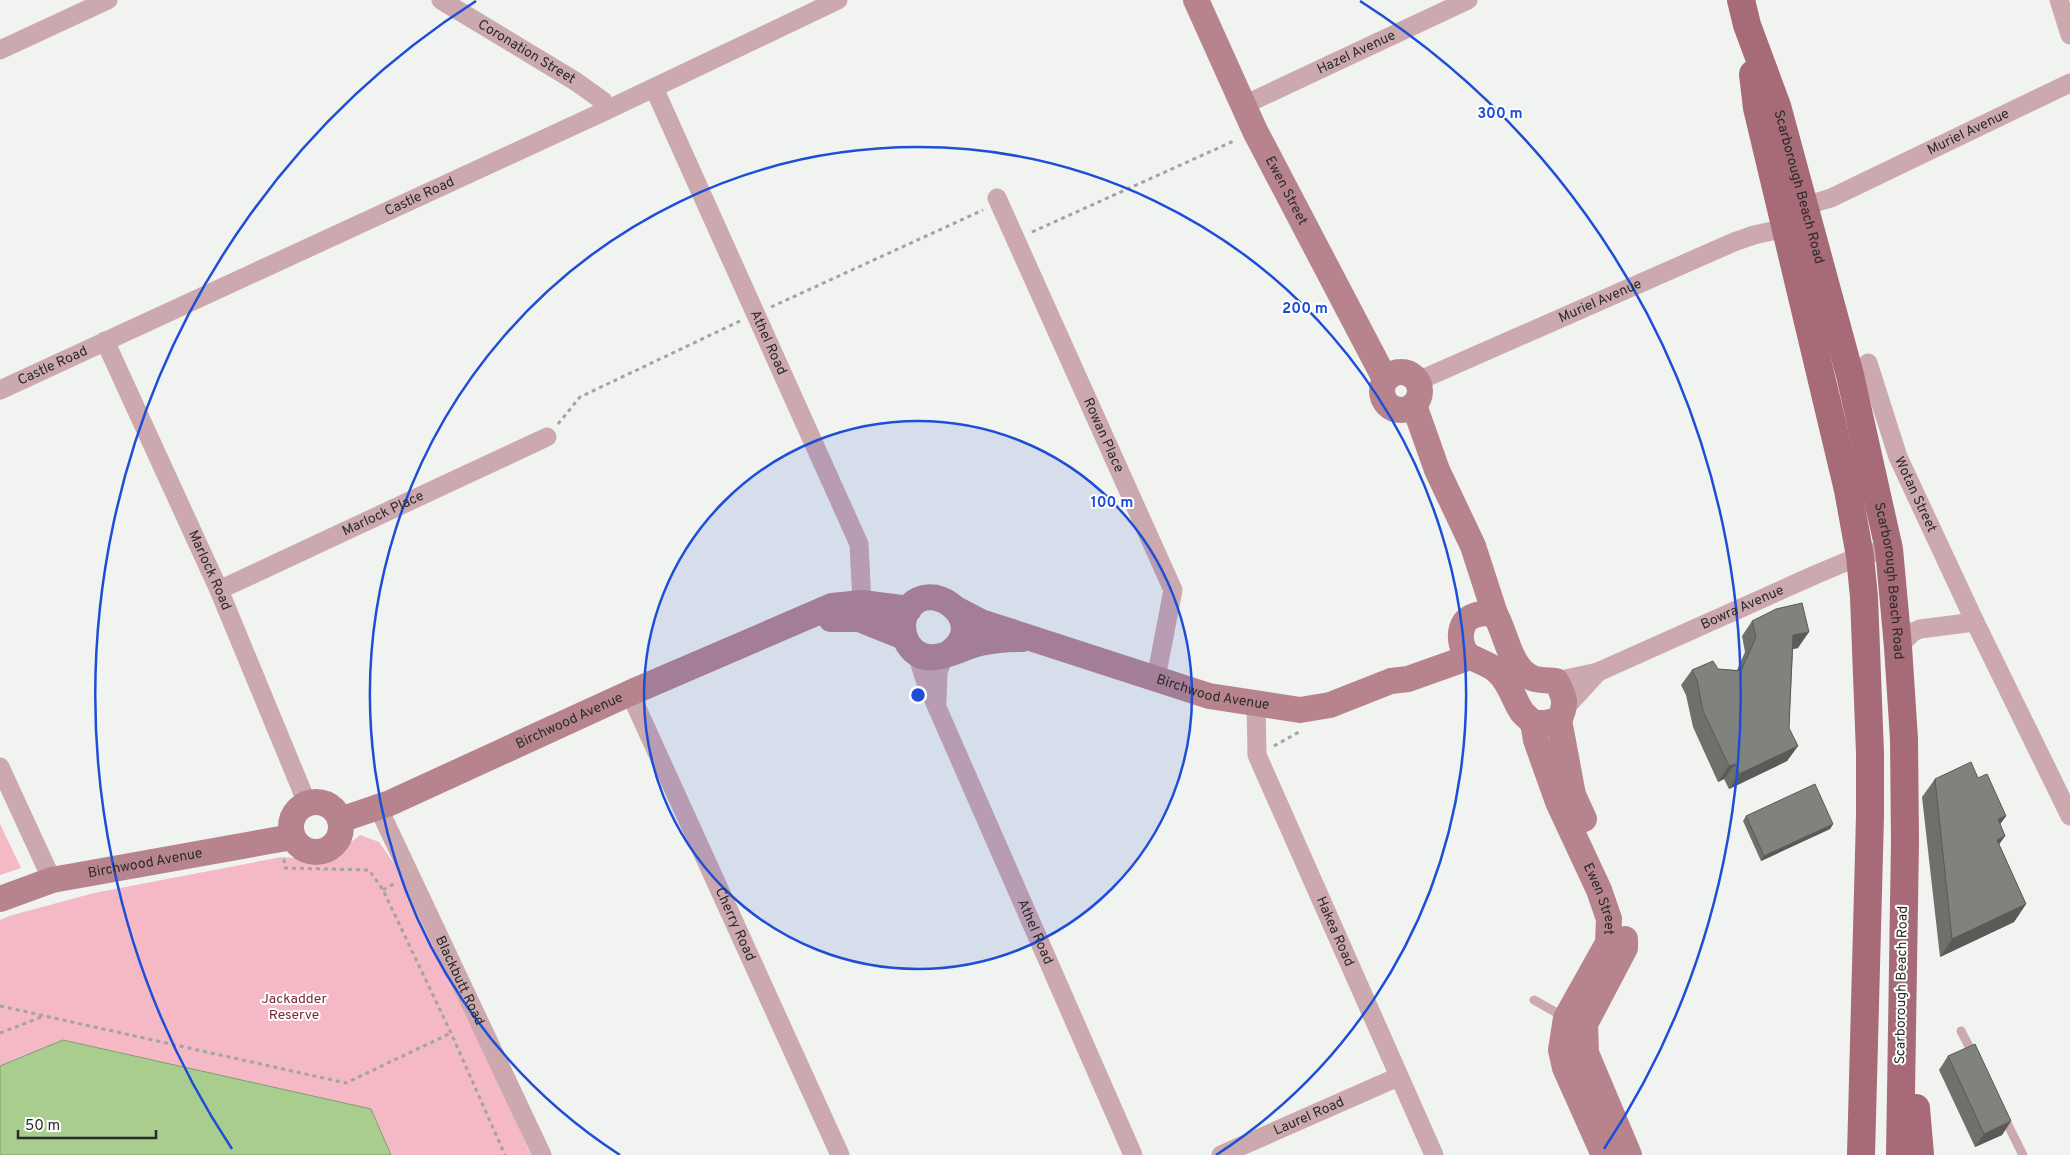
<svg xmlns="http://www.w3.org/2000/svg" width="2070" height="1155" font-family="Overpass,sans-serif">
	<style>
		.green { fill: #f4b9c5 }
		.water { fill: #a8cd8f; stroke: #829d71 }
		.lines { fill: none; stroke-linecap: round; stroke-linejoin: round }
		.path { stroke: #a1a4a0; stroke-width: 3; stroke-dasharray: 4 4; stroke-linecap: butt }
		.lane { stroke: #cca8af; stroke-width: 9 }
		.street { stroke: #cca8af; stroke-width: 19 }
		.secondary { stroke: #b7848e; stroke-width: 26 }
		.primary { stroke: #a76a77; stroke-width: 28 }
		.wall { fill: #6e706c }
		.shaded-wall { fill: #5a5b58 }
		.building { fill: #80827e; stroke: #5a5b58 }
		.ring { fill: none; stroke: #1d4ed8; stroke-width: 2.5 }
		.labels { text-anchor: middle; dominant-baseline: central; stroke-width: 4; stroke-linejoin: round; paint-order: stroke }
		.street-label { font-size: 14px; fill: #2b2c2a; stroke: #fff }
		.park-label { font-size: 14px; fill: #7c233f; stroke: #fff }
		.centre { fill: #1d4ed8; stroke: #fff; stroke-width: 2.5 }
		.ring-label { font-size: 15px; text-anchor: middle; font-weight: bold; fill: #1d4ed8; stroke: #fff; stroke-width: 4; stroke-linejoin: round; paint-order: stroke }
	</style>
	<rect width="100%" height="100%" fill="#f0f3ef"/>
	<!-- green -->
	<g class="green">
		<polygon points="0,824 21,868 0,875"/>
		<polygon points="360,835 379,842 414,893 531,1155 0,1155 0,920 9,916 94,893 282,857 328,860"/>
	</g>
	<!-- water -->
	<polygon class="water" points="63,1040 371,1109 391,1155 0,1155 0,1066"/>
	<g class="lines">
		<!-- path -->
		<g class="path">
			<polyline points="1032,232 1236,140"/>
			<polyline points="771,307 983,210"/>
			<polyline points="558,424 580,397 740,321"/>
			<polyline points="1274,746 1299,732"/>
			<polyline points="284,859 285,868 369,870 383,890 451,1033 505,1155"/>
			<polyline points="383,890 395,883"/>
			<polyline points="0,1006 346,1083 451,1033"/>
			<polyline points="0,1033 44,1016"/>
		</g>
		<!-- lane -->
		<g class="lane">
			<polyline points="1534,1000 1564,1017"/>
			<polyline points="1961,1031 1974,1056"/>
			<polyline points="2003,1115 2023,1155"/>
		</g>
		<!-- street -->
		<g class="street">
			<path id="s1" d="M441,0L575,81L603,101L607,110"/>
			<polyline points="2059,0 2070,35"/>
			<polyline points="0,50 108,0"/>
			<path id="s2" d="M654,88L859,544L862,603"/>
			<path id="s3" d="M1244,105L1468,0"/>
			<path id="s4" d="M997,198L1173,590L1156,678"/>
			<path id="s5" d="M1794,209L1831,198L2070,83"/>
			<path id="s6" d="M105,341L219,590L307,803"/>
			<path id="s7" d="M1868,363L1898,457L1975,622L2070,816"/>
			<path id="s8" d="M1418,381L1734,242L1754,235L1786,228"/>
			<path id="s9" d="M0,390L607,110L838,0"/>
			<path id="s10" d="M219,590L547,437"/>
			<polyline points="1898,647 1913,632 1920,629 1975,622"/>
			<path id="s11" d="M917,654L925,680L1133,1155"/>
			<path id="s12" d="M1556,681L1598,672L1817,574L1860,556L1889,549"/>
			<path id="s13" d="M630,693L840,1155"/>
			<polyline points="937,702 938,672 944,656"/>
			<path id="s14" d="M1256,703L1257,755L1434,1155"/>
			<polyline points="1565,708 1598,672"/>
			<polyline points="0,767 52,880"/>
			<path id="s15" d="M378,807L542,1155"/>
			<path id="s16" d="M1221,1155L1398,1077"/>
		</g>
		<!-- secondary -->
		<g class="secondary">
			<path id="s17" d="M1196,0L1255,131L1385,379"/>
			<circle cx="1401" cy="391" r="19"/>
			<polyline points="1414,405 1437,470 1473,546 1495,614"/>
			<path id="s18" d="M956,609L981,622L1209,696L1300,710L1330,705L1391,681L1408,679L1470,657"/>
			<path d="M1486,613L1495,614C1507,635 1509,667 1532,678C1539,681 1549,680 1556,681C1565,697 1567,704 1559,720L1546,723H1533C1530,719 1525,716 1522,712C1513,699 1511,684 1498,672C1490,664 1480,662 1471,657C1460,651 1458,632 1465,622C1469,616 1479,614 1486,613Z"/>
			<polyline points="831,619 859,619 904,637"/>
			<path d="M949,653C995,620 921,568 904,618C902,627 903,636 908,644C926,672 957,648 980,643C995,640 1008,639 1022,639"/>
			<polyline points="1559,720 1573,795 1584,819"/>
			<path id="s19" d="M1533,723L1536,740L1558,802L1599,890L1609,919L1608,943L1566,1018L1561,1050L1565,1068L1604,1155"/>
			<circle cx="316" cy="827" r="25"/>
			<path id="s20" d="M340,820L390,803L630,693L832,606L862,603L909,609"/>
			<path id="s21" d="M0,899L52,880L292,837"/>
			<polyline points="1625,939 1625,948 1585,1024 1586,1053 1629,1155"/>
		</g>
		<!-- primary -->
		<g class="primary">
			<path id="s22" d="M1741,0L1747,25L1777,106L1850,375L1889,549L1898,647L1904,739L1905,841L1900,1155"/>
			<polyline points="1753,74 1757,108 1848,490 1860,556 1864,597 1870,753 1870,816 1861,1155"/>
			<polyline points="1916,1108 1920,1155"/>
		</g>
	</g>
	<!-- wall -->
	<g class="wall">
		<polygon points="1752,621 1798,648 1793,649 1789,728 1798,746 1787,761 1729,789 1724,779 1718,782 1693,727 1686,695 1681,685 1692,670 1718,669 1737,670 1745,652 1742,636"/>
		<polygon points="1935,779 2006,816 2000,824 2005,836 1999,844 2026,904 2014,922 1940,957 1922,797"/>
		<polygon points="1746,816 1833,824 1830,829 1761,861 1743,821"/>
		<polygon points="1948,1056 2011,1121 2002,1135 1975,1147 1939,1070"/>
	</g>
	<!-- shaded-wall -->
	<g class="shaded-wall">
		<polygon points="1809,632 1798,648 1782,651 1793,635"/>
		<polygon points="1798,746 1787,761 1729,789 1739,774"/>
		<polygon points="1735,764 1724,779 1718,782 1729,766"/>
		<polygon points="2006,816 1993,834 1998,819"/>
		<polygon points="1833,824 1830,829 1761,861 1764,856"/>
		<polygon points="2005,836 1993,853 1997,840"/>
		<polygon points="2026,904 2014,922 1940,957 1952,939"/>
		<polygon points="2011,1121 2002,1135 1975,1147 1984,1134"/>
	</g>
	<!-- building -->
	<g class="building">
		<polygon points="1802,603 1809,632 1793,635 1789,728 1798,746 1739,774 1735,764 1729,766 1703,711 1697,680 1692,670 1713,661 1718,669 1741,671 1756,637 1752,621 1776,609"/>
		<polygon points="1971,762 1978,778 1987,774 2006,816 1998,819 2005,836 1997,840 2026,904 1952,939 1935,779"/>
		<polygon points="1815,784 1833,824 1764,856 1746,816"/>
		<polygon points="1975,1044 2011,1121 1984,1134 1948,1056"/>
	</g>
	<!-- distance rings -->
	<circle cx="918" cy="695" r="274" fill="#1d4ed8" fill-opacity=".12"/>
	<g class="ring">
		<circle cx="918" cy="695" r="274"/>
		<path d="M620 1155A548 548 0 1 1 1216 1155"/>
		<path d="M232 1149A823 823 0 0 1 476 1M1360 1A823 823 0 0 1 1604 1149"/>
	</g>
	<g class="labels">
		<!-- street labels -->
		<g class="street-label">
			<text stroke="none"><textPath href="#s1" startOffset="100">Coronation Street</textPath></text>
			<text stroke="none"><textPath href="#s3" startOffset="124">Hazel Avenue</textPath></text>
			<text stroke="none"><textPath href="#s5" startOffset="191">Muriel Avenue</textPath></text>
			<text stroke="none"><textPath href="#s22" startOffset="196">Scarborough Beach Road</textPath></text>
			<text stroke="none"><textPath href="#s17" startOffset="211">Ewen Street</textPath></text>
			<text stroke="none"><textPath href="#s9" startOffset="462">Castle Road</textPath></text>
			<text stroke="none"><textPath href="#s8" startOffset="199">Muriel Avenue</textPath></text>
			<text stroke="none"><textPath href="#s2" startOffset="279">Athel Road</textPath></text>
			<text stroke="none"><textPath href="#s9" startOffset="58">Castle Road</textPath></text>
			<text stroke="none"><textPath href="#s4" startOffset="260">Rowan Place</textPath></text>
			<text stroke="none"><textPath href="#s7" startOffset="140">Wotan Street</textPath></text>
			<text stroke="none"><textPath href="#s10" startOffset="181">Marlock Place</textPath></text>
			<text stroke="none"><textPath href="#s6" startOffset="252">Marlock Road</textPath></text>
			<text stroke="none"><textPath href="#s22" startOffset="601">Scarborough Beach Road</textPath></text>
			<text stroke="none"><textPath href="#s12" startOffset="201">Bowra Avenue</textPath></text>
			<text stroke="none"><textPath href="#s18" startOffset="271">Birchwood Avenue</textPath></text>
			<text stroke="none"><textPath href="#s20" startOffset="250">Birchwood Avenue</textPath></text>
			<text stroke="none"><textPath href="#s21" startOffset="150">Birchwood Avenue</textPath></text>
			<text stroke="none"><textPath href="#s19" startOffset="189">Ewen Street</textPath></text>
			<text stroke="none"><textPath href="#s13" startOffset="254">Cherry Road</textPath></text>
			<text stroke="none"><textPath href="#s11" startOffset="302">Athel Road</textPath></text>
			<text stroke="none"><textPath href="#s14" startOffset="245">Hakea Road</textPath></text>
			<text stroke="none"><textPath href="#s15" startOffset="192">Blackbutt Road</textPath></text>
			<text transform="translate(1902 985) rotate(-89)">Scarborough Beach Road</text>
			<text stroke="none"><textPath href="#s16" startOffset="96">Laurel Road</textPath></text>
		</g>
		<!-- park labels -->
		<g class="park-label">
			<text x="294" y="999">Jackadder<tspan x="294" dy="16">Reserve</tspan></text>
		</g>
	</g>
	<circle cx="918" cy="695" r="8" class="centre"/>
	<g class="ring-label">
		<text x="1500" y="118">300 m</text>
		<text x="1305" y="313">200 m</text>
		<text x="1112" y="507">100 m</text>
	</g>
	<!-- scale -->
	<path d="M18 1130v8h138v-8" fill="none" stroke="#2b2c2a" stroke-width="2.5"/>
	<text x="25" y="1130" font-size="15" fill="#2b2c2a" stroke="#ffffff" stroke-width="4" paint-order="stroke">50 m</text>
</svg>
